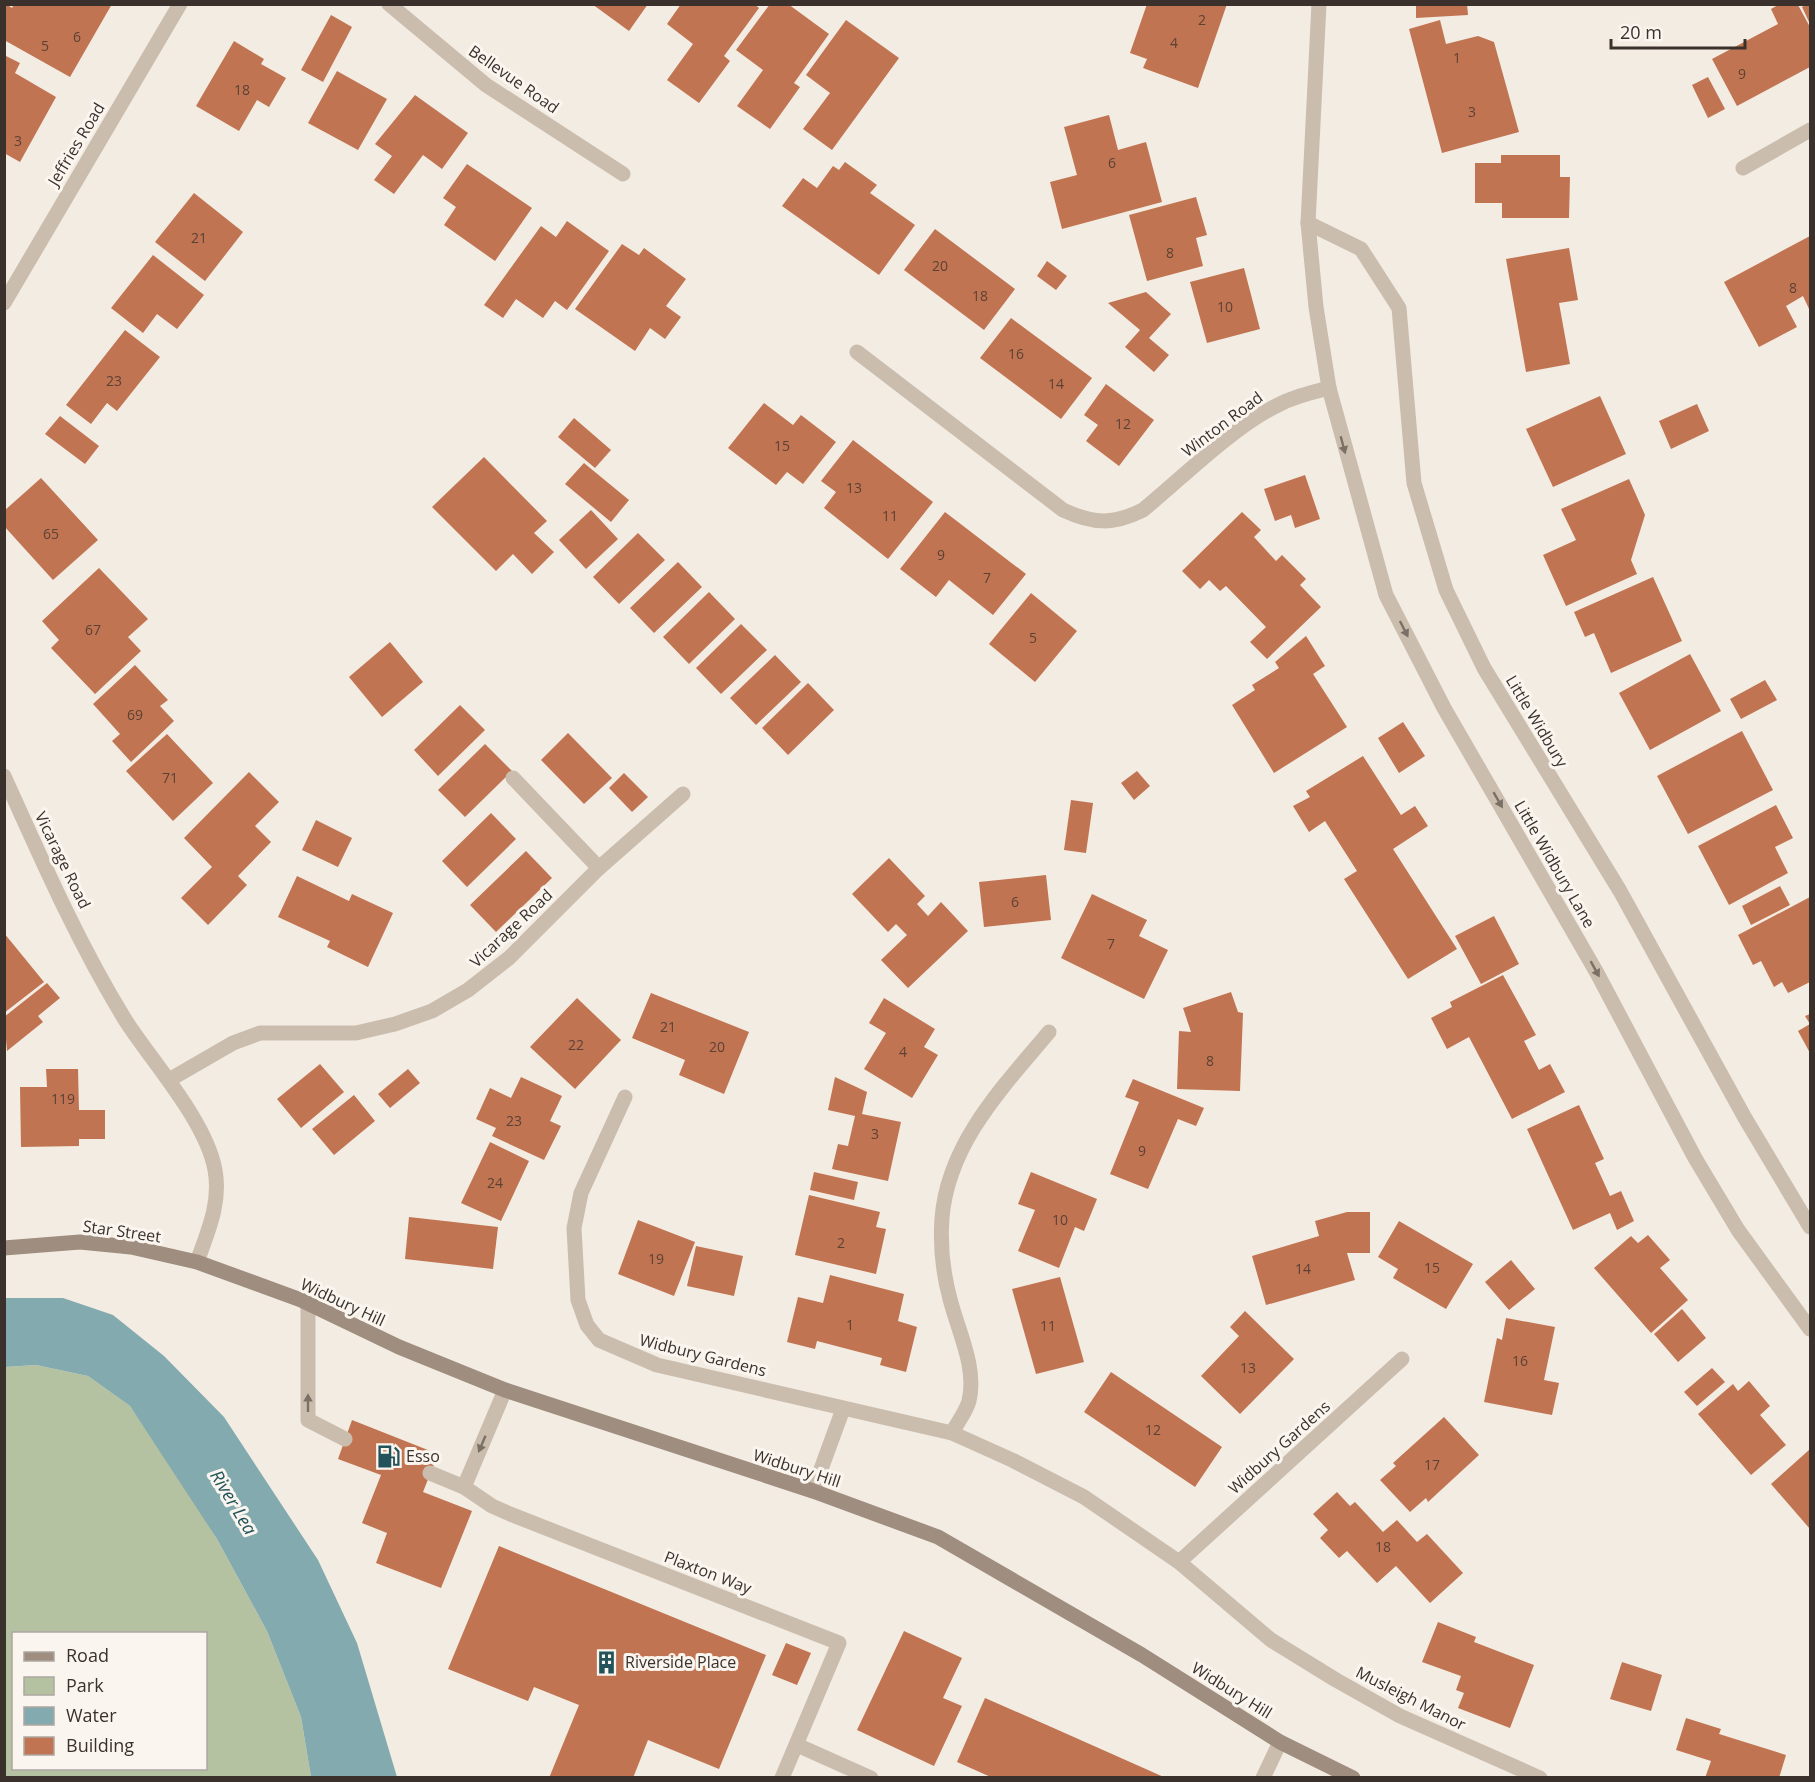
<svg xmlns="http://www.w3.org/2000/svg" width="1815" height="1782" font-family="'Open Sans',sans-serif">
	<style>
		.green { fill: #b5c2a2; fill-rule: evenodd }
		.water { fill: #82aaaf }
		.building { fill: #c17452 }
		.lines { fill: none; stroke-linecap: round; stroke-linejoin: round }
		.lane { stroke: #cbbdae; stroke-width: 15 }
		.street { stroke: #cbbdae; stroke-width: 15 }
		.secondary { stroke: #9f8d7f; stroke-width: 15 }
		.oneway { fill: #7b7066 }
		.labels { text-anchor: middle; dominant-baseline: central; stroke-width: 6; stroke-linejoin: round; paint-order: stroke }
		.number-label { font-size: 14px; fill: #5c4236 }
		.street-label { font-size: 16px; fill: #3a312c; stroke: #faf6ef }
		.poi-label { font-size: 16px; fill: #3a312c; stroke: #faf6ef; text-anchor: start }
		.water-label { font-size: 18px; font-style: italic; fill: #23535a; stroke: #faf6ef }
	</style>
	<rect width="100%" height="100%" fill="#f3ece2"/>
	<!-- green -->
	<path class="green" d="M36,1365L88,1376L130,1406L177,1475L217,1539L267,1631L301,1717L311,1777L5,1778V1367ZM14,1634H206V1768H14Z"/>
	<!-- water -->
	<polygon class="water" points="5,1298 63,1298 113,1315 164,1356 224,1417 318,1560 357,1643 397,1777 311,1777 301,1717 267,1631 217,1539 130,1406 88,1376 36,1365 5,1367"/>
	<!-- building -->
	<g class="building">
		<polygon points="6,4 12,8 14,4 112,4 70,77 4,40"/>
		<polygon points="592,4 648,4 629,31"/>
		<polygon points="681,4 754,4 759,8 724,56 730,61 699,103 667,80 693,44 667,24"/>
		<polygon points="770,4 788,4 829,34 794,83 800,87 770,129 737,106 763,70 736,50"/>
		<polygon points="1147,4 1227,4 1198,88 1143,68 1147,59 1130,53"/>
		<polygon points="1416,4 1467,4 1468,15 1416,18"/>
		<polygon points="1807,4 1810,4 1810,24 1802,7"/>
		<polygon points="1778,5 1798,5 1810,27 1810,67 1737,106 1712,59 1778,24 1771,9"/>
		<polygon points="331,15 352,27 323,82 301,70"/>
		<polygon points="846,20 899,58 832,150 803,129 830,93 806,75"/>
		<polygon points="1440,20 1446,44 1478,36 1494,42 1519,132 1442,153 1409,29"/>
		<polygon points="234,41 264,59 261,64 286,78 269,107 257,100 239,131 196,106"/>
		<polygon points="4,55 20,63 15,73 56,97 20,162 4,153"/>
		<polygon points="337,71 387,99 358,150 308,123"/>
		<polygon points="1708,77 1725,109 1708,118 1692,85"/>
		<polygon points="415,95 468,133 442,169 423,155 394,194 374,180 392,156 375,144"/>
		<polygon points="1109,115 1118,150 1146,142 1162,202 1062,229 1050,182 1077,175 1064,127"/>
		<polygon points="1501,155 1560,155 1560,177 1570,177 1569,218 1502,218 1502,203 1475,203 1475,163 1501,163"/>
		<polygon points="845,162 877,185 870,193 915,225 879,275 782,206 803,178 817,188 833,166 839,170"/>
		<polygon points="467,164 532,208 495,261 444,225 456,207 443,198"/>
		<polygon points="194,193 243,232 205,281 155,242"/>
		<polygon points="1196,197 1207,235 1196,238 1203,266 1147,281 1129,215"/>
		<polygon points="567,221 609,251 567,310 555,301 543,318 516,299 503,318 484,305 541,226 556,237"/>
		<polygon points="935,229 1015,289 984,330 904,270"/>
		<polygon points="1810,236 1810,311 1803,296 1786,306 1797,327 1759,347 1724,282"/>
		<polygon points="622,244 639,255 644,248 686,279 666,306 681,317 665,339 650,328 635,351 575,309"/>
		<polygon points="1569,248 1578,300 1559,303 1570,364 1526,372 1506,259"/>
		<polygon points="153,255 204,295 177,329 157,314 143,333 111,308"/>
		<polygon points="1047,261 1067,276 1056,290 1037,276"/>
		<polygon points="1244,268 1260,329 1207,343 1190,282"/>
		<polygon points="1146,292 1171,314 1149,338 1169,355 1154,372 1125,347 1140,330 1108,303"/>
		<polygon points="1011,318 1092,378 1061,419 980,358"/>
		<polygon points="125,330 160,357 117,411 107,403 91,424 66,405"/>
		<polygon points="1106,384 1154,420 1119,466 1086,441 1098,425 1084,415"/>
		<polygon points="1600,396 1626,454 1553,487 1526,429"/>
		<polygon points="764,403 793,425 801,415 836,442 803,484 787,472 776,485 728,448"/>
		<polygon points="1697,404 1709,431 1671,449 1659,421"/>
		<polygon points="60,416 99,446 85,464 45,434"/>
		<polygon points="574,418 611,450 595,468 558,437"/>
		<polygon points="853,440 933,502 888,559 824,508 836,492 821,481"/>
		<polygon points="484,457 547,521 534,533 554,552 532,574 513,554 496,571 432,507"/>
		<polygon points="584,463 629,500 611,522 565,484"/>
		<polygon points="1305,475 1320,519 1295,528 1291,515 1275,521 1264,489"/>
		<polygon points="41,478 98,540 53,580 4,526 4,511"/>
		<polygon points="1629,479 1645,515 1631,560 1637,574 1566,606 1543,555 1576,540 1561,509"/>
		<polygon points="591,510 618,539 586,569 559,540"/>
		<polygon points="945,512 1026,574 993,615 949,580 936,597 900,569"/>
		<polygon points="1242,512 1261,530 1254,537 1276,561 1282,555 1306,579 1300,585 1321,607 1267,659 1250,642 1266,627 1226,586 1220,591 1209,580 1200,589 1182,571"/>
		<polygon points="638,533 665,560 619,604 593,577"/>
		<polygon points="678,562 702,587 654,633 630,608"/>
		<polygon points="99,568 148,619 128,637 141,651 95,694 51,648 59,640 42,621"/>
		<polygon points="1653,577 1682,641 1611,673 1594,633 1585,637 1574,612"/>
		<polygon points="709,592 735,619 689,664 663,637"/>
		<polygon points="1031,593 1077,631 1035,682 989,644"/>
		<polygon points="741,624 767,650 721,694 696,668"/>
		<polygon points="1306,636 1325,666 1313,674 1347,727 1274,773 1232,705 1255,690 1252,685 1279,668 1275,662"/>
		<polygon points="390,642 423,682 382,717 349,677"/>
		<polygon points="1690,654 1721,711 1650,750 1619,693"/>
		<polygon points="775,655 801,682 756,725 730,698"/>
		<polygon points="135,665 168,700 160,706 174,721 131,762 112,741 120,734 93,704"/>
		<polygon points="1765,680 1777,700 1741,719 1730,699"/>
		<polygon points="808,683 834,710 788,755 762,728"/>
		<polygon points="460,705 485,730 438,776 414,750"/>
		<polygon points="1403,722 1425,756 1399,773 1378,738"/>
		<polygon points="1742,731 1773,790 1688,834 1657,776"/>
		<polygon points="568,733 612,778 584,804 541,760"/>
		<polygon points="167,734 213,783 173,821 126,771"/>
		<polygon points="485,744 512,771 465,817 438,790"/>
		<polygon points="1363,756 1401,815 1415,806 1428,826 1393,849 1457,949 1408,979 1344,879 1357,871 1325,821 1309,832 1293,806 1310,797 1306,791"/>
		<polygon points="1137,771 1150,786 1134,800 1121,783"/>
		<polygon points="249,772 279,802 255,826 271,842 238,876 247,885 208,925 181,898 212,867 184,838"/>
		<polygon points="624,773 648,797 632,812 609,788"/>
		<polygon points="1071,800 1093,803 1086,853 1064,850"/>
		<polygon points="1776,805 1793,838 1775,847 1788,873 1729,905 1698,846"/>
		<polygon points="491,813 516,839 467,887 442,861"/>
		<polygon points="316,820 352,838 338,867 302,850"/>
		<polygon points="526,851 552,878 496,932 470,905"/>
		<polygon points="889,858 925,896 917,904 928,916 941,902 968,931 908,988 881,960 907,935 896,924 888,932 852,894"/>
		<polygon points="1046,875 1051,920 984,927 979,882"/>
		<polygon points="297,876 349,901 352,894 393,913 368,967 327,947 330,941 278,917"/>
		<polygon points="1780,886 1790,905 1751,925 1742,906"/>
		<polygon points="1092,894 1147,920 1139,936 1168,950 1144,999 1061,958"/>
		<polygon points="1810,897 1810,982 1788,993 1782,982 1774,987 1761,961 1753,965 1738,935"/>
		<polygon points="1494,916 1519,964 1481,984 1455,936"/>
		<polygon points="4,933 44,982 4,1013"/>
		<polygon points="1503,975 1536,1035 1524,1041 1539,1070 1550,1064 1565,1092 1512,1119 1469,1037 1447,1049 1431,1018 1452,1007 1450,1002"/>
		<polygon points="47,983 60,998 38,1016 43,1022 7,1051 4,1017"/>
		<polygon points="1231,992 1238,1012 1243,1013 1240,1091 1177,1089 1179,1031 1191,1032 1183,1008"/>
		<polygon points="651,993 749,1032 724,1094 679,1075 685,1060 632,1038"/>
		<polygon points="577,998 621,1040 575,1089 530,1047"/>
		<polygon points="884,998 935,1029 924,1047 938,1055 912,1098 864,1069 886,1033 869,1023"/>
		<polygon points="1810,1014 1810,1053 1798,1031 1810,1024 1805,1016"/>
		<polygon points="320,1064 344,1092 301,1128 277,1099"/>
		<polygon points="46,1069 78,1069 79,1110 105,1110 105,1139 79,1139 79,1146 21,1147 20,1087 47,1087"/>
		<polygon points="408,1069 420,1083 390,1108 378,1094"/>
		<polygon points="521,1077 562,1096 550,1121 561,1126 544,1160 492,1136 496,1128 476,1119 490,1088 511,1098"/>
		<polygon points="835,1077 867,1092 862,1114 901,1122 888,1181 832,1169 838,1144 848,1146 855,1116 828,1110"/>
		<polygon points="1133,1079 1204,1108 1196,1126 1178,1119 1148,1189 1110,1174 1139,1102 1125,1097"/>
		<polygon points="354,1095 375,1121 334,1155 312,1129"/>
		<polygon points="1579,1105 1604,1159 1595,1163 1610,1196 1621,1191 1634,1221 1617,1230 1610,1213 1573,1230 1527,1129"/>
		<polygon points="490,1142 529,1161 501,1221 461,1203"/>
		<polygon points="814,1172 858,1182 854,1200 810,1190"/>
		<polygon points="1031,1172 1097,1199 1084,1231 1075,1227 1059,1268 1018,1251 1035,1210 1018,1204"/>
		<polygon points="809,1195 880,1212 876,1227 886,1229 876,1274 795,1255"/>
		<polygon points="1347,1212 1370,1212 1370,1253 1347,1253 1355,1280 1266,1305 1252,1256 1319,1236 1315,1221"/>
		<polygon points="409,1217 498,1227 493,1269 405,1259"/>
		<polygon points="638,1220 695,1242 674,1296 618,1274"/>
		<polygon points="1399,1221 1473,1264 1446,1309 1393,1278 1398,1269 1378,1257"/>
		<polygon points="1648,1235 1670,1260 1660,1268 1688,1300 1651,1333 1594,1268 1631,1236 1638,1243"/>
		<polygon points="696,1246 743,1256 734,1296 687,1286"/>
		<polygon points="1511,1260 1535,1289 1509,1310 1485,1282"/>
		<polygon points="830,1275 904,1294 898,1321 917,1327 906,1372 880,1365 882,1358 817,1341 815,1349 787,1342 798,1297 823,1303"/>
		<polygon points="1060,1277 1084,1362 1036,1374 1012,1289"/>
		<polygon points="1682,1309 1706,1338 1678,1362 1654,1334"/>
		<polygon points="1245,1311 1294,1359 1240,1414 1201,1376 1239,1336 1230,1327"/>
		<polygon points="1506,1318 1555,1327 1544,1380 1559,1383 1552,1415 1484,1402 1497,1338 1502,1340"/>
		<polygon points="1712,1368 1725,1382 1697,1406 1684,1392"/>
		<polygon points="1111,1372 1222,1447 1195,1487 1084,1412"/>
		<polygon points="1749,1381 1770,1406 1760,1415 1786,1445 1751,1475 1698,1414 1733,1384 1738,1391"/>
		<polygon points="1444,1417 1479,1455 1428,1502 1426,1498 1410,1512 1380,1480 1396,1466 1393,1463"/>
		<polygon points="352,1420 438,1454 423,1492 472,1511 441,1588 376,1563 387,1533 362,1523 381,1475 338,1459"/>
		<polygon points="1809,1450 1810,1452 1810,1529 1771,1484"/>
		<polygon points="1337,1492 1350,1506 1355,1502 1383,1532 1397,1520 1417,1542 1427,1534 1463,1573 1430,1603 1396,1566 1377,1583 1347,1551 1339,1558 1320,1538 1328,1530 1313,1514"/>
		<polygon points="499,1546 766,1655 719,1769 648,1740 633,1778 549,1778 579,1705 534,1687 528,1701 448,1669"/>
		<polygon points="1438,1622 1476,1637 1474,1642 1534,1665 1510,1728 1458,1708 1464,1693 1456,1690 1461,1676 1422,1662"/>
		<polygon points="904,1631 962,1658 943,1698 962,1706 934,1766 857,1730"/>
		<polygon points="786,1643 811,1653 797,1685 772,1675"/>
		<polygon points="1622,1662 1662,1675 1651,1711 1610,1699"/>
		<polygon points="985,1698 1049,1726 1166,1778 993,1778 957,1762"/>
		<polygon points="1686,1718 1721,1729 1719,1734 1786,1755 1779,1778 1705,1778 1711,1761 1676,1750"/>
	</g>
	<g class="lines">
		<!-- lane -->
		<g class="lane">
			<polyline points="513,778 599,868"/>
			<polyline points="308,1305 308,1420 345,1439"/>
			<polyline points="430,1473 464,1487 505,1390"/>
		</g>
		<!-- street -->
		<g class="street">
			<polyline points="389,4 486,85 623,174"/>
			<polyline points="1319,4 1308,223 1316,307 1329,388 1386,595 1444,708 1597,973 1695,1158 1738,1230 1810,1329"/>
			<polyline points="1743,168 1810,130"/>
			<polyline points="1308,223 1361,249 1399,308 1414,483 1446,590 1484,668 1620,891 1745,1118 1810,1227"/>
			<polyline points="4,303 180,4"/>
			<path d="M857,352L1063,510C1093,524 1113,525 1143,510C1182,478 1232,428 1276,406C1293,397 1310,393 1329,388"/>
			<path d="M4,776C41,858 77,941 124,1018C151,1061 206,1120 215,1170C221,1203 208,1231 197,1262"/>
			<polyline points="169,1080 233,1043 260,1033 356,1033 395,1024 432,1011 468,990 509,958 599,868 683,794"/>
			<polyline points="625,1097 581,1193 574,1228 578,1300 587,1325 599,1340 657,1365 952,1433 1012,1460 1084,1497 1179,1562 1271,1640 1336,1680 1400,1716 1540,1778"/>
			<path d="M952,1433C957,1423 966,1412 969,1401C977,1367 958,1331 950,1299C943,1273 940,1245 942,1218C948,1143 1003,1087 1049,1032"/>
			<polyline points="464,1487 492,1506 510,1514 839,1643 782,1778"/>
			<polyline points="813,1491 843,1409"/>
			<polyline points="1179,1562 1402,1359"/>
			<polyline points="797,1745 871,1778"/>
			<polyline points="1263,1778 1280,1742"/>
		</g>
		<!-- secondary -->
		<polyline class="secondary" points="4,1248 80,1242 131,1247 197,1262 301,1300 399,1347 505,1390 813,1491 938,1537 1142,1655 1280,1742 1353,1778"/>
	</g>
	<!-- one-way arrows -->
	<defs><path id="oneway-solid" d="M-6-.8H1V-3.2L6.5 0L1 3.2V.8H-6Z" transform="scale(1.5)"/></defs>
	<g class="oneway">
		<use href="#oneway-solid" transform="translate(1343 445) rotate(75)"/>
		<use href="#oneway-solid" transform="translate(1404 629) rotate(63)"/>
		<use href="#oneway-solid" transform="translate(1498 800) rotate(60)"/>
		<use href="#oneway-solid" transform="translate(1595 969) rotate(61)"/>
		<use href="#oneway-solid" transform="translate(308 1403) rotate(-90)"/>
		<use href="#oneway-solid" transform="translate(482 1444) rotate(113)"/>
	</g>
	<!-- icons -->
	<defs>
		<symbol id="fuel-bare" viewBox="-9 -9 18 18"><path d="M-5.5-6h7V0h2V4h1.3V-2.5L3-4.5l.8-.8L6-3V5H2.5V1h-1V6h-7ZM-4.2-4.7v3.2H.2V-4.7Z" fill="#23535a" stroke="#faf6ef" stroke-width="2.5" paint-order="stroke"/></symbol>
		<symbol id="building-bare" viewBox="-9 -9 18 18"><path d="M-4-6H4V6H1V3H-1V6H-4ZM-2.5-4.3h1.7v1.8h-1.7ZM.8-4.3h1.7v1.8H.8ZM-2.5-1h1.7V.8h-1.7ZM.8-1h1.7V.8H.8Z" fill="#23535a" stroke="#faf6ef" stroke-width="2.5" paint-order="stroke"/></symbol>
	</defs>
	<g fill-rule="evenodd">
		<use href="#fuel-bare" x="372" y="1440" width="33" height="33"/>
		<use href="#building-bare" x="590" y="1646" width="33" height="33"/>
	</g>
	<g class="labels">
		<!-- number labels -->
		<g class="number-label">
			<text x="1202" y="19">2</text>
			<text x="77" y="36">6</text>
			<text x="1174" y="42">4</text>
			<text x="45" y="45">5</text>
			<text x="1457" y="57">1</text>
			<text x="1742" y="73">9</text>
			<text x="242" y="89">18</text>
			<text x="1472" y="111">3</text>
			<text x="18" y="140">3</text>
			<text x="1112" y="162">6</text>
			<text x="199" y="237">21</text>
			<text x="1170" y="252">8</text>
			<text x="940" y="265">20</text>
			<text x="1793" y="287">8</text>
			<text x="980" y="295">18</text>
			<text x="1225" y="306">10</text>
			<text x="1016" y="353">16</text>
			<text x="114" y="380">23</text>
			<text x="1056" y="383">14</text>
			<text x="1123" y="423">12</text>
			<text x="782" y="445">15</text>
			<text x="854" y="487">13</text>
			<text x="890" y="515">11</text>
			<text x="51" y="533">65</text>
			<text x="941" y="554">9</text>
			<text x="987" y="577">7</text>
			<text x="93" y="629">67</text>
			<text x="1033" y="637">5</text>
			<text x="135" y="714">69</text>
			<text x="170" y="777">71</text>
			<text x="1015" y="901">6</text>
			<text x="1111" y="943">7</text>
			<text x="668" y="1026">21</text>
			<text x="576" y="1044">22</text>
			<text x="717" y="1046">20</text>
			<text x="903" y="1051">4</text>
			<text x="1210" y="1060">8</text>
			<text x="63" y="1098">119</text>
			<text x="514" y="1120">23</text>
			<text x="875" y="1133">3</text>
			<text x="1142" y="1150">9</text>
			<text x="495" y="1182">24</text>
			<text x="1060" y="1219">10</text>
			<text x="841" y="1242">2</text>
			<text x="656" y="1258">19</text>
			<text x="1432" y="1267">15</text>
			<text x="1303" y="1268">14</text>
			<text x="850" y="1324">1</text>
			<text x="1048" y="1325">11</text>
			<text x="1520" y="1360">16</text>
			<text x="1248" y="1367">13</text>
			<text x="1153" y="1429">12</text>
			<text x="1432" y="1464">17</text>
			<text x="1383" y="1546">18</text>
		</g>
		<!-- street labels -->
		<g class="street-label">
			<text transform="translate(514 79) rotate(35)">Bellevue Road</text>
			<text transform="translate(76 144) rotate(-59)">Jeffries Road</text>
			<text transform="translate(1222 424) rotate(-37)">Winton Road</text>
			<text transform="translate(1537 721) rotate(59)">Little Widbury</text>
			<text transform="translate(63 860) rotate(64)">Vicarage Road</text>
			<text transform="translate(1555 864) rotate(60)">Little Widbury Lane</text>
			<text transform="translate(511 928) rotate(-43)">Vicarage Road</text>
			<text transform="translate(122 1231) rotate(8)">Star Street</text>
			<text transform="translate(343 1302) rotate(25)">Widbury Hill</text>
			<text transform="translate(703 1355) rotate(14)">Widbury Gardens</text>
			<text transform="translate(1279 1447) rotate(-42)">Widbury Gardens</text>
			<text transform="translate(797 1468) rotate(18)">Widbury Hill</text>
			<text transform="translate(708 1572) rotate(21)">Plaxton Way</text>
			<text transform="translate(1232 1690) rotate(32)">Widbury Hill</text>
			<text transform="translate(1411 1698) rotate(27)">Musleigh Manor</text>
		</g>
		<!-- poi labels -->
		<g class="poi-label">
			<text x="406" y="1456">Esso</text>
			<text x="625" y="1662">Riverside Place</text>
		</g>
		<!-- water labels -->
		<g class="water-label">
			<text transform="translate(234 1502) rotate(59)">River Lea</text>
		</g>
	</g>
	<!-- border -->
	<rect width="1815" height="1782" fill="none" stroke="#3a312c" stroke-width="12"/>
	<!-- legend -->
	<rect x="12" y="1632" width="195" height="138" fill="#faf6ef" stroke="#ada7a1" stroke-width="1.5"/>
	<rect x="24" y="1652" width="30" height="9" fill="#9f8d7f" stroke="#ada7a1" stroke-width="1.5"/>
	<text x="66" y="1662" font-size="18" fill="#3a312c">Road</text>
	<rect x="24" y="1677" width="30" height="18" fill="#b5c2a2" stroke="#ada7a1" stroke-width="1.5"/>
	<text x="66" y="1692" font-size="18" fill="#3a312c">Park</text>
	<rect x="24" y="1707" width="30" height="18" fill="#82aaaf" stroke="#ada7a1" stroke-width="1.5"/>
	<text x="66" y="1722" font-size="18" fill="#3a312c">Water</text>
	<rect x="24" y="1737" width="30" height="18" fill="#c17452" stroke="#ada7a1" stroke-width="1.5"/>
	<text x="66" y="1752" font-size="18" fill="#3a312c">Building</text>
	<!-- scale -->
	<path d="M1611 39v9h134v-9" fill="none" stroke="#3a312c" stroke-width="3"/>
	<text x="1620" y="39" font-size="18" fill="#3a312c" stroke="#faf6ef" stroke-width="4.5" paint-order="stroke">20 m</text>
</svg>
